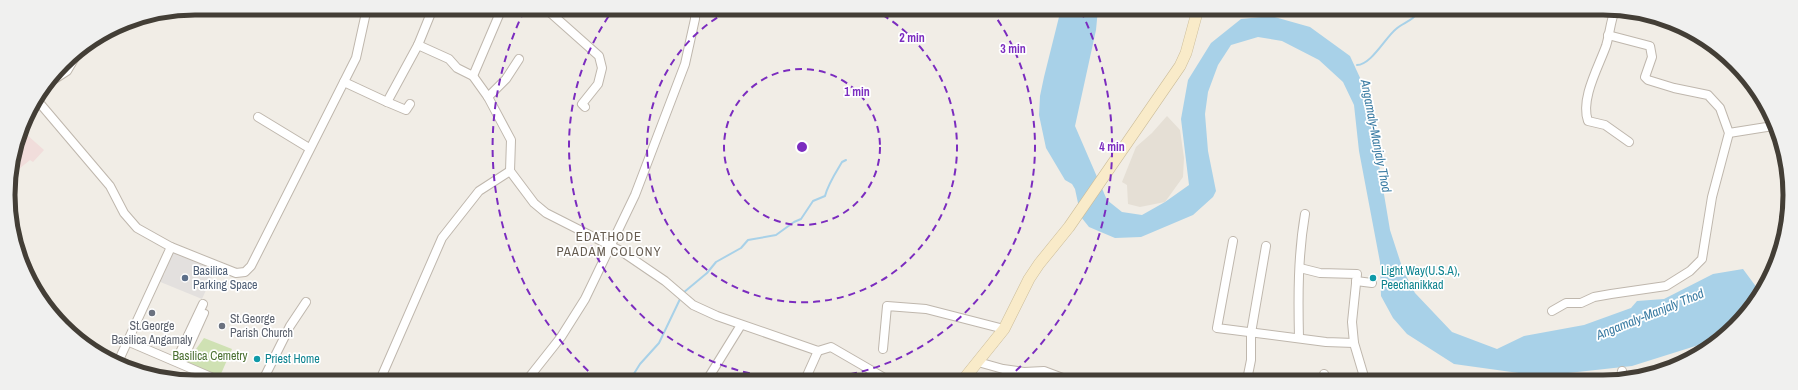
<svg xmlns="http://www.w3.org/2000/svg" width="1798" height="390" font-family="'Archivo Narrow',sans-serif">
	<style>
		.residential { fill: #e5dfd5 }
		.medical { fill: #f1dddb }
		.green { fill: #cfe1b3 }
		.parking { fill: #e3e0de }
		.water { fill: #a8d1e8 }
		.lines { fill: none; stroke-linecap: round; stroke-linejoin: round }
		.stream { stroke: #a8d1e8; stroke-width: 2 }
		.pedestrian-casing { stroke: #bfb7ad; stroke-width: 8 }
		.minor-casing { stroke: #bfb7ad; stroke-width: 10 }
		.secondary-casing { stroke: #ccbd9a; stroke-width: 12 }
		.pedestrian { stroke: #fff; stroke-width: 6 }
		.minor { stroke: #fff; stroke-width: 8 }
		.secondary { stroke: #f9ebc9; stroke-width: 11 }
		.ring { fill: none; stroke: #7b2cbf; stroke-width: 2; stroke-dasharray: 7 5 }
		.service-dot { fill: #5c6f8a; stroke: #fff; stroke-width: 1.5 }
		.culture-dot { fill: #0f9aa8; stroke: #fff; stroke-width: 1.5 }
		.worship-dot { fill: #6b7280; stroke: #fff; stroke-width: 1.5 }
		.labels { text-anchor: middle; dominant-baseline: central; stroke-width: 3.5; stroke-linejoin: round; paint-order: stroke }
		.service-label { font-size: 12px; fill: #4e5e75; stroke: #fff; text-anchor: start }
		.culture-label { font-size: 12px; fill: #0d838f; stroke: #fff; text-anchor: start }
		.worship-label { font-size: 12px; fill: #5b616d; stroke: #fff; text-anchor: start }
		.park-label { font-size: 12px; fill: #4a6f30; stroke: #fff }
		.water-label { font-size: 13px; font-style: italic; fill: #3b7ca3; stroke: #fff }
		.neighbourhood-label { font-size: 13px; letter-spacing: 1px; fill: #655b4f; stroke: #fff }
		.rim { fill: none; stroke: #433e36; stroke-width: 5 }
		.centre { fill: #7b2cbf; stroke: #fff; stroke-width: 2 }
		.ring-label { font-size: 12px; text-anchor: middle; font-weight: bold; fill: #7b2cbf; stroke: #fff; stroke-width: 3.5; stroke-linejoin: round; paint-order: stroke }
	</style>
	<rect width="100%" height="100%" fill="#f1ede6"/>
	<!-- residential -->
	<polygon class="residential" points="1167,116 1180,130 1184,158 1183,177 1165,202 1140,207 1128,204 1127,185 1122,182 1136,147 1152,133"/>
	<!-- medical -->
	<polygon class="medical" points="26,134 44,150 33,162 30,160 19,169 13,164 19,143"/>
	<!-- green -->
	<polygon class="green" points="204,338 232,349 220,376 186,363"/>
	<!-- parking -->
	<polygon class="parking" points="173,252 215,270 202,299 158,281 161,275 164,275 167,266 165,264 170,253"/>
	<!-- water -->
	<path class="water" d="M1061,9H1098L1096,30L1075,126L1107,200L1122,212L1142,215L1165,202L1189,185L1181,119L1188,80L1211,43L1241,19L1271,16L1310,27L1350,56L1367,93L1390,230L1403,270L1415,293L1452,332L1497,349L1524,336L1584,325L1631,308L1637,301L1664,299L1713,274L1743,269L1760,292C1748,310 1729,344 1705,343L1632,366L1541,376L1454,364L1407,334L1393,318L1381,296L1380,262L1359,151L1354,105L1343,82L1319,60L1282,41L1258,37L1231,45L1218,65L1208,92L1205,114L1208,151L1216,191L1213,197L1193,215L1141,237L1115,238L1089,227L1081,217L1075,189L1072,184L1065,180L1046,148L1039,115L1040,96L1044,77Z"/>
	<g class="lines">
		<!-- stream -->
		<g class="stream">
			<path d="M1357,65C1371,65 1385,38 1396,29C1404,22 1414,21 1420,9"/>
			<path d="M683,293L707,273L716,262L741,248L748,240L776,235L794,222L801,219L813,201L825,196C828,184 836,172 842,162L846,160"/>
			<polyline points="630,380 640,364 659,343 681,297"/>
		</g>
		<defs>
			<polyline id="pedestrian" points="182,364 205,313"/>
			<g id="minor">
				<polyline points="545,8 599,56 602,68 598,84 582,104 585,107"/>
				<path d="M1615,10C1610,23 1610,33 1606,46C1599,66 1580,99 1588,121L1605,125L1629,142"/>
				<polyline points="418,45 433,8"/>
				<polyline points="473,76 488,97 511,140 510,171 534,203 546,213 621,251 665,281 693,305 717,316 818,351 831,347 888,380"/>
				<polyline points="50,82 67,71 77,54"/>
				<polyline points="344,82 387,102 418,45 449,59 457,68 473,76 502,8"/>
				<polyline points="488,97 506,79 519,59"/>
				<polyline points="37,100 110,186 124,213 137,228 171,247 118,362"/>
				<polyline points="387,102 406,110 410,104"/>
				<polyline points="258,117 309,148"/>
				<polyline points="1729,133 1773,126"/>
				<polyline points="1233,241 1217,328 1326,342 1354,343"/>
				<polyline points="171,247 236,273 245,272 251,266 356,58 367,8"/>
				<polyline points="1300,268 1320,273 1357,274 1352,322 1354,343 1365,380"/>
				<polyline points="1356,281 1372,283"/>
				<polyline points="1552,311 1566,303 1581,303 1594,297 1611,294 1666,286 1690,271 1702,259 1712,197 1729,133 1720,108 1708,95 1674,88 1648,80 1645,77 1652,57 1650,46 1608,35"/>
				<path d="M1299,338C1298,296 1298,255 1305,214"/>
				<polyline points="127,341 211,377 210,380"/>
				<polyline points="883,349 887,306 926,309 1004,329"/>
				<polyline points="176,361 203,304"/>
				<polyline points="978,362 1003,369 1024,372 1044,371 1068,380"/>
				<polyline points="263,380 290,326 306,302"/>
				<polyline points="380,380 442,238 479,191 510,171"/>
				<polyline points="527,380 561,337 585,299 635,195 685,64 695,19 695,9"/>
				<polyline points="707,380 741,325"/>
				<polyline points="805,380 818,351"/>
				<polyline points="1247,380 1251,360 1251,333 1266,246"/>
				<polyline points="1323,380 1324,374"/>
				<polyline points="1620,380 1622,371"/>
			</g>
			<polyline id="secondary" points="963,380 1004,329 1029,279 1039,264 1069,227 1180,66 1186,53 1198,9"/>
		</defs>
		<!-- pedestrian casing -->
		<use href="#pedestrian" class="pedestrian-casing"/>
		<!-- minor casing -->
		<use href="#minor" class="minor-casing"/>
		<!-- secondary casing -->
		<use href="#secondary" class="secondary-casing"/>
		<!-- pedestrian -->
		<use href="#pedestrian" class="pedestrian"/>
		<!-- minor -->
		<use href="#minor" class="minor"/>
		<!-- secondary -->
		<use href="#secondary" class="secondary"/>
	</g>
	<!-- distance rings -->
	<g class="ring">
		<circle cx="802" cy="147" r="78"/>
		<path d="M872 9A155 155 0 1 1 732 9"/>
		<path d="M991 10A233 233 0 1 1 613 10"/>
		<path d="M597 379A310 310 0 0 1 525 9M1081 11A310 310 0 0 1 1007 379"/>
	</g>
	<!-- markers -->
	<circle class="service-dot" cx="185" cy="278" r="4"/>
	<g class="culture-dot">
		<circle cx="1373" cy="278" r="4"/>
		<circle cx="257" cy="359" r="4"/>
	</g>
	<g class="worship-dot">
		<circle cx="152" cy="313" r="4"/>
		<circle cx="222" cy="326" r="4"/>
	</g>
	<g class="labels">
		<!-- service labels -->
		<g class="service-label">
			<text x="193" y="271">Basilica<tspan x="193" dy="14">Parking Space</tspan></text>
		</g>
		<!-- culture labels -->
		<g class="culture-label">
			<text x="1381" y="271">Light Way(U.S.A),<tspan x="1381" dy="14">Peechanikkad</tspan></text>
			<text x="265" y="359">Priest Home</text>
		</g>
		<!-- worship labels -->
		<g class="worship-label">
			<text x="230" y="319">St.George<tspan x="230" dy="14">Parish Church</tspan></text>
			<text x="152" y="326" text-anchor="middle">St.George<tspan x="152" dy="14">Basilica Angamaly</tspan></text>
		</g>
		<!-- park labels -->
		<g class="park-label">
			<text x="210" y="356">Basilica Cemetry</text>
		</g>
		<!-- water labels -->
		<g class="water-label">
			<text transform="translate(1376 136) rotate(79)">Angamaly-Manjaly Thod</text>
			<text transform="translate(1650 314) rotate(-22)">Angamaly-Manjaly Thod</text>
		</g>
		<!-- neighbourhood labels -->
		<g class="neighbourhood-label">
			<text x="609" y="236">EDATHODE<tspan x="609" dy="15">PAADAM COLONY</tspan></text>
		</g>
	</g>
	<!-- crop -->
	<path d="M0 0H1798V390H0ZM195 15H1603A180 180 0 0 1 1783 195V195A180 180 0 0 1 1603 375H195A180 180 0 0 1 15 195V195A180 180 0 0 1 195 15Z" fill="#f0f0ef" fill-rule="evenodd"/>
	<path class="rim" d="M195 15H1603A180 180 0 0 1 1783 195V195A180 180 0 0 1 1603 375H195A180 180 0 0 1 15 195V195A180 180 0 0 1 195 15Z"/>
	<circle cx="802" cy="147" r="6" class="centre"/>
	<g class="ring-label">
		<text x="912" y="42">2 min</text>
		<text x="1013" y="53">3 min</text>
		<text x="857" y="96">1 min</text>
		<text x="1112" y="151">4 min</text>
	</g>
</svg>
